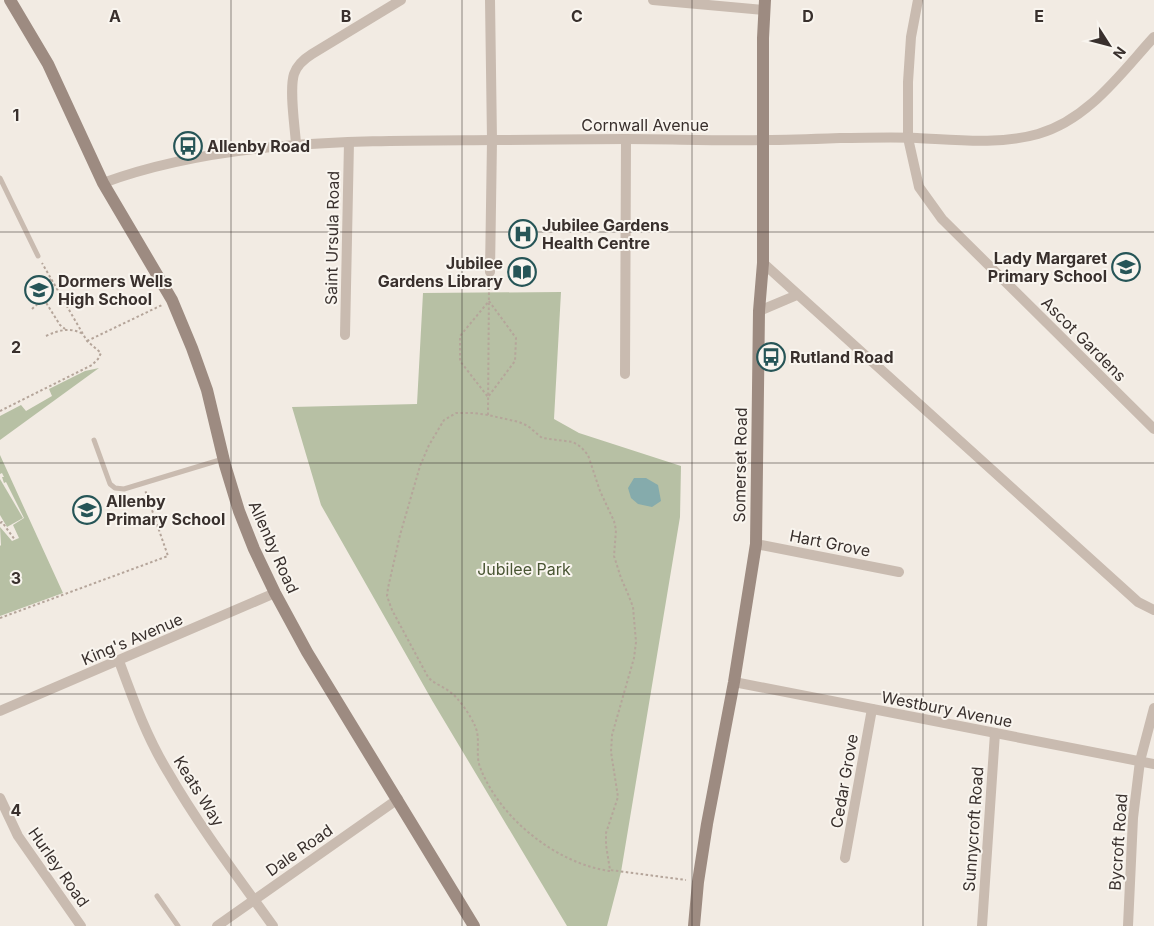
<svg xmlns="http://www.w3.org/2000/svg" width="1154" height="926" font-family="Inter,sans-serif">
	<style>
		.green { fill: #b7c0a4 }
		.water { fill: #85abac }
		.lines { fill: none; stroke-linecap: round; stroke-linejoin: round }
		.path { stroke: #b5a59a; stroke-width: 2; stroke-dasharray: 2.5 2.5; stroke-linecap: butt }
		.lane { stroke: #c9bbb0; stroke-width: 5 }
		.street { stroke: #c9bbb0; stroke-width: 10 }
		.secondary { stroke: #9d8b81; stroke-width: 12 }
		.grid { fill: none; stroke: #39302d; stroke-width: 1; stroke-opacity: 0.55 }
		.labels { text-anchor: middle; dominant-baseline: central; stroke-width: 4; stroke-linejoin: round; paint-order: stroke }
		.street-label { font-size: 16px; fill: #39302d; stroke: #f9f5ef }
		.poi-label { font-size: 16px; font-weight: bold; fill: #39302d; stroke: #f9f5ef; text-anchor: start }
		.park-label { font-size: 16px; fill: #495533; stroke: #f9f5ef }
		.grid-label { font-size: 16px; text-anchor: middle; font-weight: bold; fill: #39302d; stroke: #f9f5ef; stroke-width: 4; stroke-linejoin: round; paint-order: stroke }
	</style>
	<rect width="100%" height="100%" fill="#f2ebe3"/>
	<!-- green -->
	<g class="green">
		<polygon points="561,292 554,419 579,433 681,466 680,517 621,872 607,926 567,926 433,702 321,505 292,407 417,404 423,293"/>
		<polygon points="99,368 0,440 0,416 21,405 26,411 52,396 49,389 85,371"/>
		<polygon points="0,455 63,593 0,616 0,546 1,545 0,527 12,541 19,538 13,525 24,518 6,482 4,483 2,477 4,477 2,473 0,474"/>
		<polygon points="0,479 23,518 7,527 0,515"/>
	</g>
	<!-- water -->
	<polygon class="water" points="634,478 646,478 658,485 661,501 652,507 638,504 631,498 628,488"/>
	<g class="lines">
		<!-- path -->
		<g class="path">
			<polyline points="51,279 42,288 40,293 60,325 65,329"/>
			<polygon points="489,301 516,338 515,361 488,397 460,361 460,336"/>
			<polyline points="32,309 43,299"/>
			<path d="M46,336C59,330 70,327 83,334"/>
			<polyline points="87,341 162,305"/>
			<polyline points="0,411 92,365 98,359 101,353 87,341 42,263"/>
			<polyline points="488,415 489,283"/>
			<polyline points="0,523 2,522 15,540"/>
			<polyline points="0,618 168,556 145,490"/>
			<path d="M610,871C557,864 499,818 480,767C475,754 481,738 475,726C471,716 458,697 450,692C443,686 434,684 428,677L392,610L387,596L388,588L400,535L420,466L429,445L444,420L456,413H474L488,415L519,422L528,426L542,438L573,442L581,447L588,455L600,491L614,521L616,530L614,556L621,578L628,594L633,607L636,642L634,658L612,735L611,752L618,797L606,833V845L610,870L686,880"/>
		</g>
		<!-- lane -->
		<g class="lane">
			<polyline points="0,178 38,256"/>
			<polyline points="94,440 110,484 115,488 124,489 223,459"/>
			<polyline points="157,896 178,926"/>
		</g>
		<!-- street -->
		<g class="street">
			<polyline points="490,0 492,140 490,272"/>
			<polyline points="653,0 764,10"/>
			<polyline points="918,0 911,37 908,82 908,138 919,187 942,219 1154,429"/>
			<path d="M296,144C295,127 289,90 294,74C297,65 304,59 312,54L401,0"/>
			<path d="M103,183C226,138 365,141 494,140C538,140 582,139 626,139C672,139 718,141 764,140C789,140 815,139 840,138C866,138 892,137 917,138C957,140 999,145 1038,134C1088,120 1121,73 1154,37"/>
			<polyline points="763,263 1138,602 1154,610"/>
			<polyline points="759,311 797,295"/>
			<polyline points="345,335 349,142"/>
			<polyline points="625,374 626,139"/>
			<polyline points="756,544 899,572"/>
			<path d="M119,661C133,699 147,738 168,772C199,826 237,876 273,926"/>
			<polyline points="734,682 1154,764"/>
			<polyline points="0,711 275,593"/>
			<polyline points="0,798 18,836 81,926"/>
			<polyline points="845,858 872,709"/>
			<polyline points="217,926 398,799"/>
			<polyline points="982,926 995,733"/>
			<polyline points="1128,926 1133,818 1140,761 1154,708"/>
		</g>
		<!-- secondary -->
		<g class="secondary">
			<polyline points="10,0 48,64 103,183 172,300 192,348 207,390 225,465 239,511 254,549 275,593 307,652 474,926"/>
			<polyline points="694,926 698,882 707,824 734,682 756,544 759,311 763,263 763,38 765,0"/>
		</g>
	</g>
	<!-- grid -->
	<path class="grid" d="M231,0V926M462,0V926M692,0V926M923,0V926M0,232H1154M0,463H1154M0,694H1154"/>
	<!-- icons -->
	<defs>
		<symbol id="bus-ring" viewBox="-11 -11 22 22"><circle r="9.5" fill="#f9f5ef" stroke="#265557" stroke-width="1.5"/><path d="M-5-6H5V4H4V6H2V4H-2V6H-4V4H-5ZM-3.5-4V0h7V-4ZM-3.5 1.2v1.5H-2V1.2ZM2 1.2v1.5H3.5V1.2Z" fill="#265557"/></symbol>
		<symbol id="hospital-ring" viewBox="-11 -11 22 22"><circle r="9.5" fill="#f9f5ef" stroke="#265557" stroke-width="1.5"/><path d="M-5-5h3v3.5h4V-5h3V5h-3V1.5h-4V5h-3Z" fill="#265557"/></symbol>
		<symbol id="school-ring" viewBox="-11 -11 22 22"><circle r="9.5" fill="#f9f5ef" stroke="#265557" stroke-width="1.5"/><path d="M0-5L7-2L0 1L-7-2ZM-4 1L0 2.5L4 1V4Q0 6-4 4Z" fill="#265557"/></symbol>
		<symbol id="library-ring" viewBox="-11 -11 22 22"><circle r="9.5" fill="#f9f5ef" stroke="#265557" stroke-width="1.5"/><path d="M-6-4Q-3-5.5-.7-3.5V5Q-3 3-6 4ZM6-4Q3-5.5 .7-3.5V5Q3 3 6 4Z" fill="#265557"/></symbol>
	</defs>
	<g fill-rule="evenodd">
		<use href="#bus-ring" x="172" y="130" width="32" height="32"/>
		<use href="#hospital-ring" x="507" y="218" width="32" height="32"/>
		<use href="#school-ring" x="1110" y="251" width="32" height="32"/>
		<use href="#library-ring" x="506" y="256" width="32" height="32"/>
		<use href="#school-ring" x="23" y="274" width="32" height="32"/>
		<use href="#bus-ring" x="755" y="341" width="32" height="32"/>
		<use href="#school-ring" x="71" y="494" width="32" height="32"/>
	</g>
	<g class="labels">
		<!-- street labels -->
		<g class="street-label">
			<text x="645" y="125">Cornwall Avenue</text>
			<text transform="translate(332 238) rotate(-89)">Saint Ursula Road</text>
			<text transform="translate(1084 339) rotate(45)">Ascot Gardens</text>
			<text transform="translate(740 465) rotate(-89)">Somerset Road</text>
			<text transform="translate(830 543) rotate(11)">Hart Grove</text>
			<text transform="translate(274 547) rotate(66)">Allenby Road</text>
			<text transform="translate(132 639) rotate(-23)">King's Avenue</text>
			<text transform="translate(947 709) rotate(11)">Westbury Avenue</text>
			<text transform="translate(844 781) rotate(-80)">Cedar Grove</text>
			<text transform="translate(199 791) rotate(58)">Keats Way</text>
			<text transform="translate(973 829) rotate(-86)">Sunnycroft Road</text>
			<text transform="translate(1118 842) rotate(-86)">Bycroft Road</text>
			<text transform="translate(299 850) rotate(-35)">Dale Road</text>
			<text transform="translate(59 867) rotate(55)">Hurley Road</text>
		</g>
		<!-- poi labels -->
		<g class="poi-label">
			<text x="207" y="146">Allenby Road</text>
			<text x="542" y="225">Jubilee Gardens<tspan x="542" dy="18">Health Centre</tspan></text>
			<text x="1107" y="258" text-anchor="end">Lady Margaret<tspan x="1107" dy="18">Primary School</tspan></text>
			<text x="503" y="263" text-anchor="end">Jubilee<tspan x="503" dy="18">Gardens Library</tspan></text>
			<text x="58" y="281">Dormers Wells<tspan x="58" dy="18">High School</tspan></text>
			<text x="790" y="357">Rutland Road</text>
			<text x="106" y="501">Allenby<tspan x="106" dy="18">Primary School</tspan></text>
		</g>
		<!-- park labels -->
		<g class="park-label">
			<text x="524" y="569">Jubilee Park</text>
		</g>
	</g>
	<g class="grid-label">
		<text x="115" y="22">A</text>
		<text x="346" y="22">B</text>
		<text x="577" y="22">C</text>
		<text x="808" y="22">D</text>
		<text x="1039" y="22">E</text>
		<text x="16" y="121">1</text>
		<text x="16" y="353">2</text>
		<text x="16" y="584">3</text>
		<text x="16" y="816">4</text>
	</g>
	<!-- north arrow -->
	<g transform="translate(1109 45) rotate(126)" stroke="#f9f5ef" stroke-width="4" paint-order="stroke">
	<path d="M0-4L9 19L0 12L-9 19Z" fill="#39302d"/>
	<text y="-8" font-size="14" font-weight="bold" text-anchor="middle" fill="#39302d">N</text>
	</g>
</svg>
